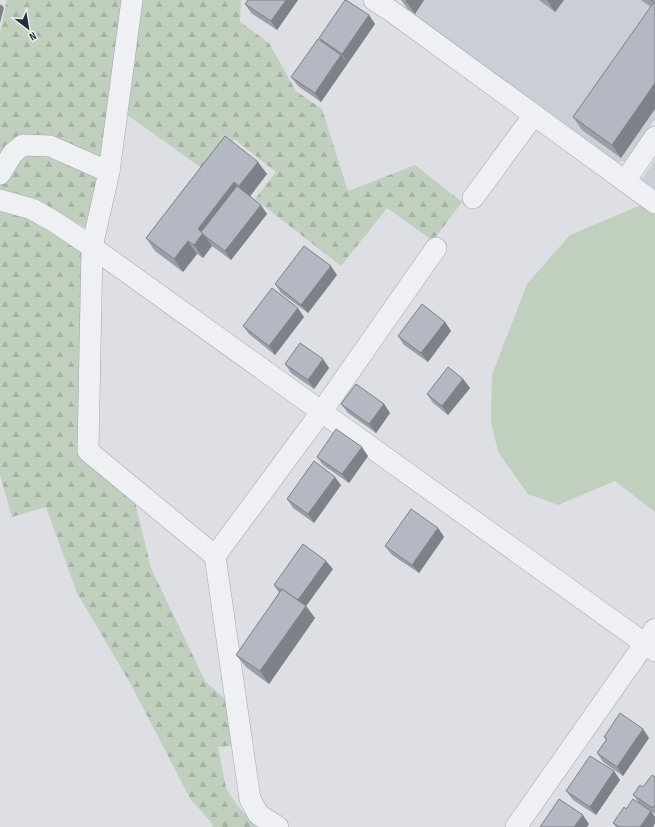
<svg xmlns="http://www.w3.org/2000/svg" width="655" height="827" font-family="'Sofia Sans Condensed',sans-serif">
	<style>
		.built { fill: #cbced7 }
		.forest { fill: url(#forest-firs) }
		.park { fill: #c1cfbe }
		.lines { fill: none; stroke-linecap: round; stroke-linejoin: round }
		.street-casing { stroke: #a3a6af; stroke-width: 22 }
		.street { stroke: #eff0f4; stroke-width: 21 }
		.wall { fill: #9b9ea7 }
		.shaded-wall { fill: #7e8188 }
		.building { fill: #b4b8c2; stroke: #7e8188 }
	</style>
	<defs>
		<pattern id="forest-firs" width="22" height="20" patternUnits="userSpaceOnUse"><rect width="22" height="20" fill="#c1cfbe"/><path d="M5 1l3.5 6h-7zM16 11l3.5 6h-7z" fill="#a6b2a4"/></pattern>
	</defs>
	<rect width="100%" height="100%" fill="#dddfe5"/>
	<!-- built -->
	<g class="built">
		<polygon points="409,0 655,0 655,119 626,160 616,163 404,8"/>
		<polygon points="655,160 655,193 640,182"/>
	</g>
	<!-- forest -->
	<g class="forest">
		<polygon points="7,0 127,0 105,163 52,141 0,162 0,33"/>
		<polygon points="139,0 241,0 240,22 269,43 296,91 322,109 348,191 415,165 462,202 433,241 387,208 341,266 255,199 276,172 234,139 207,172 123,112"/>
		<polygon points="48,151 102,176 90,231 36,199 9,193 0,192 0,185 18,158"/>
		<polygon points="0,206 29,214 85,253 80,456 135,502 151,568 205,681 232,705 237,745 218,747 226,788 236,804 257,827 213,827 211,822 191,800 130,683 77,593 46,507 12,517 0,475"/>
	</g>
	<!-- park -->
	<polygon class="park" points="641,205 655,215 655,512 615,481 558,505 528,494 498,452 491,421 492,375 527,284 570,235"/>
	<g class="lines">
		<defs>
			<g id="street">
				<polyline points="132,0 109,172 92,247 88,451 215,556"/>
				<polyline points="374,0 394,13 655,203"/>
				<polyline points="0,174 13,153 23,145 50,146 109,172"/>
				<polyline points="625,181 655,137"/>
				<polyline points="473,198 534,115"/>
				<polyline points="0,200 32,209 55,222 92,247 655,651"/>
				<polyline points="278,827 258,814 250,799 215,556 322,411 436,248"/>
				<polyline points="516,827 655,629"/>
			</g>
		</defs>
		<!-- street casing -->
		<use href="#street" class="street-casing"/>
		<!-- street -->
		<use href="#street" class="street"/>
	</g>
	<!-- wall -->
	<g class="wall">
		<polygon points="298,0 277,30 251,13 245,4"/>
		<polygon points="401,0 424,0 415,14 408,9"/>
		<polygon points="539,0 564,0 555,12"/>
		<polygon points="641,0 655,0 621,158 582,130 573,117 651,7"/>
		<polygon points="369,15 375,24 348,63 346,61 348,63 321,102 298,86 291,77 321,41 319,38"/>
		<polygon points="225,136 267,174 250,196 267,214 231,260 212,246 203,258 197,254 183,272 155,251 146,238"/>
		<polygon points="337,275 308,313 281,293 275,284"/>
		<polygon points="304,317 275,355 249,334 243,326"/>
		<polygon points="445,322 451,331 428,362 404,345 398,336"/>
		<polygon points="323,359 329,368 314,389 291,373 285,364"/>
		<polygon points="463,379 470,388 448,415 433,403 427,394"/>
		<polygon points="341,404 384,404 390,413 376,433 348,413"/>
		<polygon points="368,456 349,483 323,465 317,457"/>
		<polygon points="341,485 314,523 293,508 287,499"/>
		<polygon points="438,528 444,537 419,573 392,555 385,546"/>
		<polygon points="333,569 306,606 315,618 269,684 246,667 236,655 279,593 274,585"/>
		<polygon points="643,729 649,738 623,776 603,762 597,753 606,740 604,737"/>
		<polygon points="614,771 620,780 596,815 573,800 566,791"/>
		<polygon points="655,777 655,814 640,804 651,811 655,817 655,823 653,827 616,827 613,823 626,809 640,804 633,795 643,787"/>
	</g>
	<!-- shaded-wall -->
	<g class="shaded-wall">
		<polygon points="286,0 298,0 277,30 271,21"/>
		<polygon points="407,0 424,0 415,14 406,1"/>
		<polygon points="547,0 564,0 555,12"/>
		<polygon points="1,4 4,8 0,23 0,6"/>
		<polygon points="369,15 375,24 348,63 342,54"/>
		<polygon points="341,55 348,63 321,102 315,93"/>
		<polygon points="655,83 655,109 621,158 612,145"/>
		<polygon points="258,162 267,174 248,199 239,186"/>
		<polygon points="234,182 243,195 206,237 212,246 203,258 194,245 198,229"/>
		<polygon points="261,205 267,214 231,260 225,251"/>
		<polygon points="188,241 197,254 183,272 174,259"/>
		<polygon points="331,266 337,275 308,313 301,305"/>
		<polygon points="298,308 304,317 275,355 269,346"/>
		<polygon points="445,322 451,331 428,362 421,353"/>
		<polygon points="323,359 329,368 314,389 308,380"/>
		<polygon points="463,379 470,388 448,415 442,406"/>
		<polygon points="384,404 390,413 376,433 369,424"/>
		<polygon points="362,447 368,456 349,483 342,474"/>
		<polygon points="335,477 341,485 314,523 308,514"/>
		<polygon points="438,528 444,537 419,573 412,565"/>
		<polygon points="326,561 333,569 306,606 315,618 269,684 260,671 297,601"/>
		<polygon points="643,729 649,738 623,776 617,767"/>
		<polygon points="614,771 620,780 596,815 590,807"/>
		<polygon points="651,811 655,817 655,823 653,827 640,827"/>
		<polygon points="583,815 589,824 587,827 574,827"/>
	</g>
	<!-- building -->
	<g class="building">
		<polygon points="248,0 286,0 271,21 245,4"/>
		<polygon points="345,0 346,0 369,15 342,54 319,38"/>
		<polygon points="651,0 655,0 655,83 612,145 573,117 654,2"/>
		<polygon points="318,39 341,55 315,93 291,77"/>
		<polygon points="225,136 258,162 239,186 234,182 198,229 203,233 194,245 188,241 174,259 146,238"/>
		<polygon points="237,186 261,205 225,251 206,237 201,232"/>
		<polygon points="304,246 331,266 301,305 275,284"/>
		<polygon points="272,288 298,308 269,346 243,326"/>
		<polygon points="422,304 445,322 421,353 398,336"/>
		<polygon points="300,343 323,359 308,380 285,364"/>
		<polygon points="448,367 463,379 442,406 427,394"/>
		<polygon points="356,384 384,404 369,424 341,404"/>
		<polygon points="336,429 362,447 342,474 317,457"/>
		<polygon points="314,461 335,477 308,514 287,499"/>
		<polygon points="411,509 438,528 412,565 385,546"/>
		<polygon points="303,544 326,561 298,600 282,589 281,590 274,585"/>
		<polygon points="282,589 306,606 260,671 236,655"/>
		<polygon points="620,713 643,729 617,767 597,753 607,739 604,737"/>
		<polygon points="590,756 614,771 590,807 566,791"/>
		<polygon points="652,775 655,777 655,805 653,808 633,795 640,785 643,787"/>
		<polygon points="559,799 583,815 574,827 540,827"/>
		<polygon points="633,799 651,811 640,827 620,827 613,823 624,807 626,809"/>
	</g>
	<!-- north arrow -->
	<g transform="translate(28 28) rotate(149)" stroke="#eceef3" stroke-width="3" paint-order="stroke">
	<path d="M0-3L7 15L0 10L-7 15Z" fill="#272d3b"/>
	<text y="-6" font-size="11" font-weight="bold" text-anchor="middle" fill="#272d3b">N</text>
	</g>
</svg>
